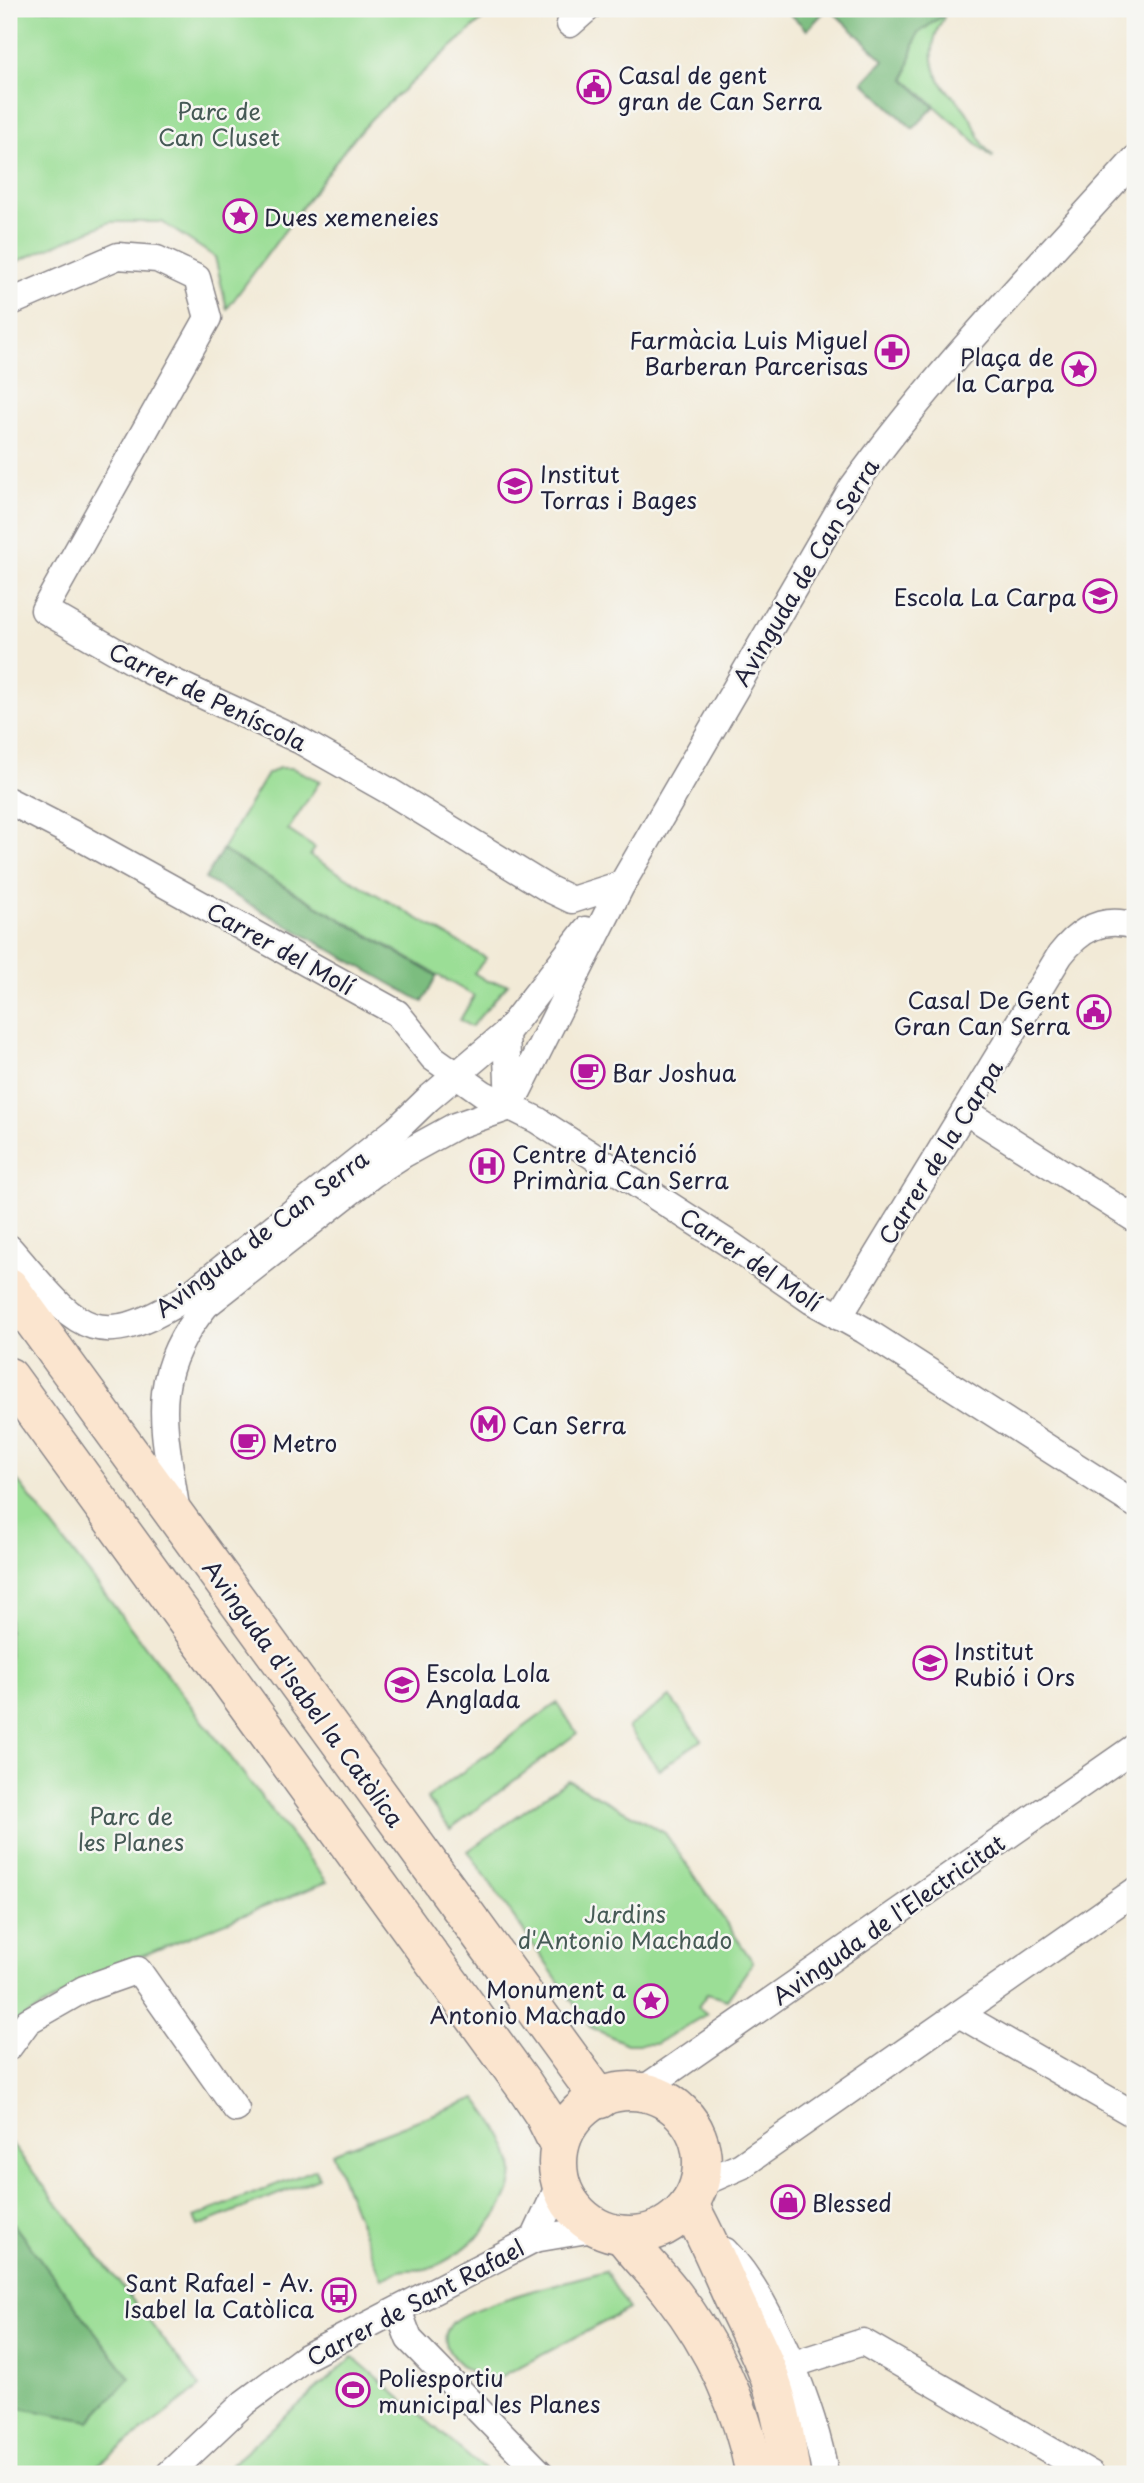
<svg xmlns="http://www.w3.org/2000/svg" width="1144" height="2483" font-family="'Playpen Sans',sans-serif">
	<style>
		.green { fill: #9bde96; stroke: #5e8068; stroke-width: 2 }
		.forest { fill: #7cbd7f; stroke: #4f705d; stroke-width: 2 }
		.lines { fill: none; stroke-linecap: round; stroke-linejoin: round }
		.street-casing { stroke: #8a8689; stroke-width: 29 }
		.secondary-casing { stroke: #8a8689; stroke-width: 41 }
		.street { stroke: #fff; stroke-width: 26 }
		.secondary { stroke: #fbe5cf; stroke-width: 38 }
		.labels { text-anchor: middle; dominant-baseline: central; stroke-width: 5; stroke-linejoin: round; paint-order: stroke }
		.poi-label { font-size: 23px; fill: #22223b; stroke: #f6f6f2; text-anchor: start }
		.park-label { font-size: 23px; fill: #465a56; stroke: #f6f6f2 }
		.street-label { font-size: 23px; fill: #22223b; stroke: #f6f6f2 }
	</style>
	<rect width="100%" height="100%" fill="#f6f6f2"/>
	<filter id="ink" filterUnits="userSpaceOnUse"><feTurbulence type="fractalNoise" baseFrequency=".0143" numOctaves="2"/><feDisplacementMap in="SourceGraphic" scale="14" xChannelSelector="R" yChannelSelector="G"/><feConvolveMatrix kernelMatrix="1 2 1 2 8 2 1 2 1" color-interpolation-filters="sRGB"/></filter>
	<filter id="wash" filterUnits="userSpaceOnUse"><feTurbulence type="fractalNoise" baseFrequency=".00686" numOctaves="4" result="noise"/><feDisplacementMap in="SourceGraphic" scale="28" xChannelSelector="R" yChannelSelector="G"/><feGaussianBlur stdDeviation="1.57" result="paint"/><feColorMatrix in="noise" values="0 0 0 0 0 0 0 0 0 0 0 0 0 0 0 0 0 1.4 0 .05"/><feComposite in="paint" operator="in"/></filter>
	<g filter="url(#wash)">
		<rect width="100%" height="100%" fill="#f2ead7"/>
		<!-- green -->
		<g class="green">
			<polygon points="9,9 494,9 372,118 348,145 227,309 215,257 162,222 110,222 9,265"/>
			<path d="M943,15L944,17C930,40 927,67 946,89C953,97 962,104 968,114C978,129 979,144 993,156L992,157L905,79L917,34Z"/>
			<polygon points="279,768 292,768 320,781 288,830 315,848 310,856 486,958 474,973 487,981 508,984 471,1027 460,1020 474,996 222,850 267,774"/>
			<polygon points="9,1470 327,1882 106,1970 9,2026"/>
			<polygon points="670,1697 701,1740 659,1770 628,1727"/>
			<polygon points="557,1703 577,1733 450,1829 427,1798"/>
			<polygon points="568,1780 665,1833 753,1962 727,2000 707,1994 698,2007 707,2014 655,2044 627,2044 590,2027 468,1851"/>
			<path d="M476,2098C491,2118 507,2138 512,2164C520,2204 464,2258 429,2268C422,2271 414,2269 407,2270C398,2270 390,2276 382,2279L332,2153Z"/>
			<polygon points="9,2141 200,2387 86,2474 9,2474"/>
			<polygon points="316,2169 319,2178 198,2226 194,2217"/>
			<path d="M605,2271L629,2309L487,2384C474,2374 449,2360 446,2343C444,2336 448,2328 452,2323C468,2305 577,2279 605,2271Z"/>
			<polygon points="353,2357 489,2474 220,2474"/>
		</g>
		<!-- forest -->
		<g class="forest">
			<polygon points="785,9 827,9 807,30"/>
			<polygon points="830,9 951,9 917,34 905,79 934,107 913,129 863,82 884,60"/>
			<polygon points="222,850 437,976 423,1002 205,879"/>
			<polygon points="9,2218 130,2378 90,2421 9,2406"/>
		</g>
	</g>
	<g filter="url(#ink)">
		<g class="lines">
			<defs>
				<g id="street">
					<polyline points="570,24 587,9"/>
					<polyline points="9,303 118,256 157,259 197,278 208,318 44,610 150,671 299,740 389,791 547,888 572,900 622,884"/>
					<polyline points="9,801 83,839 397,1013 433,1058 484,1094 537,1120 731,1245 812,1301 864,1330 1135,1504"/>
					<polyline points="506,1033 509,1105"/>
					<polyline points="965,1111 1135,1219"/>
					<path d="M9,1248C73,1320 89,1359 185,1298L397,1129L428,1099L506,1033L586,930"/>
					<path d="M839,1317L1060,955C1080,929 1103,916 1135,926"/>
					<path d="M177,1514C165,1428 145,1379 206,1305L373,1174L404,1154L455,1126L510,1107L622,884L852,488C936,371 1039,266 1135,159"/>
					<polyline points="959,2014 1135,2115"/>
					<polyline points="9,2047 28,2021 84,1989 138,1970 236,2109"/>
					<polyline points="641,2091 1135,1747"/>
					<polyline points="700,2184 741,2166 1135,1891"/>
					<polyline points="534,2239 555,2194 559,2178"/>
					<path d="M725,2251C769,2294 816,2414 825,2474"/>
					<polyline points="398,2310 409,2339 541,2474"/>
					<polyline points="791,2365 863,2342 1091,2474"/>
					<polyline points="169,2474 244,2403 306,2357 534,2239 599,2228"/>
				</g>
				<g id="secondary">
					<polyline points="9,1287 600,2099"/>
					<polyline points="9,1377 524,2085 544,2115 559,2145"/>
					<circle cx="630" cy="2163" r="72"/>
					<path d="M689,2205C707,2236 720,2269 735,2302C748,2329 763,2356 772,2385C782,2414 786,2444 791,2474"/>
					<path d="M623,2235C638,2256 657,2273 672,2293C714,2347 742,2408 755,2474"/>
				</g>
			</defs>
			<!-- street casing -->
			<use href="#street" class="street-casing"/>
			<!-- secondary casing -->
			<use href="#secondary" class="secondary-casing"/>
			<!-- street -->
			<use href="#street" class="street"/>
			<!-- secondary -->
			<use href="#secondary" class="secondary"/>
		</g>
	</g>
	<!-- icons -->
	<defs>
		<symbol id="civic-ring" viewBox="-11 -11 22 22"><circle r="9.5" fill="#f6f6f2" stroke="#b5179e" stroke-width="1.5"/><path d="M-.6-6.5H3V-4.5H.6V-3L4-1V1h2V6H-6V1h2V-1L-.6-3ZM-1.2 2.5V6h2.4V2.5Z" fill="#b5179e"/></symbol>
		<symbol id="sight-ring" viewBox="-11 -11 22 22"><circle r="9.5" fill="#f6f6f2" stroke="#b5179e" stroke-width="1.5"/><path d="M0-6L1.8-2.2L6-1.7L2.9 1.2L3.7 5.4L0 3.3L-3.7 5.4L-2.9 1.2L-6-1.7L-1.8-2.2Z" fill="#b5179e"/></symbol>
		<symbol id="pharmacy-ring" viewBox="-11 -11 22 22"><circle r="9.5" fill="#f6f6f2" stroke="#b5179e" stroke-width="1.5"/><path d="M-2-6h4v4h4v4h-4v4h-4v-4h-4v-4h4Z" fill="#b5179e"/></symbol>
		<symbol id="school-ring" viewBox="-11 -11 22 22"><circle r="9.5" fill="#f6f6f2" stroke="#b5179e" stroke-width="1.5"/><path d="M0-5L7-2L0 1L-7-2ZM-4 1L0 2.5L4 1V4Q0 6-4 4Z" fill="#b5179e"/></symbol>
		<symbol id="cafe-ring" viewBox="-11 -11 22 22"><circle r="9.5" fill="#f6f6f2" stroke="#b5179e" stroke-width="1.5"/><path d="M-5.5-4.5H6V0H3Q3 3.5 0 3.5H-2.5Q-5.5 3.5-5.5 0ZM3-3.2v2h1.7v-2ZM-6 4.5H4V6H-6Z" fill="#b5179e"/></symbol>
		<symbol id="hospital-ring" viewBox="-11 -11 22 22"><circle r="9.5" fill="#f6f6f2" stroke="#b5179e" stroke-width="1.5"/><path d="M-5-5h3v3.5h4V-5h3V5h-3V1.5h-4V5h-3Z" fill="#b5179e"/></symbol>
		<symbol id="metro-ring" viewBox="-11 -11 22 22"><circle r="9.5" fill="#f6f6f2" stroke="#b5179e" stroke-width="1.5"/><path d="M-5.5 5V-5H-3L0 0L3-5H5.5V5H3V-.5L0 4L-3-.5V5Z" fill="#b5179e"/></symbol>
		<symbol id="shop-ring" viewBox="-11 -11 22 22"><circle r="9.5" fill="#f6f6f2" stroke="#b5179e" stroke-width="1.5"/><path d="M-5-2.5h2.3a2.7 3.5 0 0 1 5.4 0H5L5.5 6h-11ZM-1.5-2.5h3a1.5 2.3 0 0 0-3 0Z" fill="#b5179e"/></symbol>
		<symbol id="bus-ring" viewBox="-11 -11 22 22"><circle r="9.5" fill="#f6f6f2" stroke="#b5179e" stroke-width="1.5"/><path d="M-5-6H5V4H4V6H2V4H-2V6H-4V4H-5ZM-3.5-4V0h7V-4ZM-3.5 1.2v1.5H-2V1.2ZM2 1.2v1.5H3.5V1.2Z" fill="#b5179e"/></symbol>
		<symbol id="stadium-ring" viewBox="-11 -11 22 22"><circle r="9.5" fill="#f6f6f2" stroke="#b5179e" stroke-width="1.5"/><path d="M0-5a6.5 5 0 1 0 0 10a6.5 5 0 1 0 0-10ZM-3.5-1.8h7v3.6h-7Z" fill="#b5179e"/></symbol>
	</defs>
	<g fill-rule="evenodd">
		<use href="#civic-ring" x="575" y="68" width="38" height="38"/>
		<use href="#sight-ring" x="221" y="197" width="38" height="38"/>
		<use href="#pharmacy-ring" x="873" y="333" width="38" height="38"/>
		<use href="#sight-ring" x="1060" y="350" width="38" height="38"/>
		<use href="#school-ring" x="496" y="467" width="38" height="38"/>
		<use href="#school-ring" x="1081" y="577" width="38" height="38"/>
		<use href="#civic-ring" x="1075" y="993" width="38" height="38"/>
		<use href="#cafe-ring" x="569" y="1053" width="38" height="38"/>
		<use href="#hospital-ring" x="468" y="1147" width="38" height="38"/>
		<use href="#metro-ring" x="469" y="1405" width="38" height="38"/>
		<use href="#cafe-ring" x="229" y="1423" width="38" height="38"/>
		<use href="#school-ring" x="911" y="1644" width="38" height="38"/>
		<use href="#school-ring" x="383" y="1666" width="38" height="38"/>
		<use href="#sight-ring" x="632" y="1982" width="38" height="38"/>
		<use href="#shop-ring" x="769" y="2183" width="38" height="38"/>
		<use href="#bus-ring" x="320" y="2276" width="38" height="38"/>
		<use href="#stadium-ring" x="334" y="2371" width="38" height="38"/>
	</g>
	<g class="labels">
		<!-- poi labels -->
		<g class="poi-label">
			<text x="618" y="74">Casal de gent<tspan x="618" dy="26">gran de Can Serra</tspan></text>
			<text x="264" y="216">Dues xemeneies</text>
			<text x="868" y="339" text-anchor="end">Farmàcia Luis Miguel<tspan x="868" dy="26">Barberan Parcerisas</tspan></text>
			<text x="1054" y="356" text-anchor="end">Plaça de<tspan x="1054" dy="26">la Carpa</tspan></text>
			<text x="540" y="473">Institut<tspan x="540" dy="26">Torras i Bages</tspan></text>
			<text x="1076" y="596" text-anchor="end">Escola La Carpa</text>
			<text x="1070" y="999" text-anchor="end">Casal De Gent<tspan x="1070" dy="26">Gran Can Serra</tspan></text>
			<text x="612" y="1072">Bar Joshua</text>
			<text x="512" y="1153">Centre d'Atenció<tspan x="512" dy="26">Primària Can Serra</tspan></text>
			<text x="512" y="1424">Can Serra</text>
			<text x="272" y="1442">Metro</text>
			<text x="954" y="1650">Institut<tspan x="954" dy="26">Rubió i Ors</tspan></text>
			<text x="426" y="1672">Escola Lola<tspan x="426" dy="26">Anglada</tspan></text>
			<text x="626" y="1988" text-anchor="end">Monument a<tspan x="626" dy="26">Antonio Machado</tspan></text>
			<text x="812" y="2202">Blessed</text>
			<text x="314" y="2282" text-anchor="end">Sant Rafael - Av.<tspan x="314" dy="26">Isabel la Catòlica</tspan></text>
			<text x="378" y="2377">Poliesportiu<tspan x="378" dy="26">municipal les Planes</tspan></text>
		</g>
		<!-- park labels -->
		<g class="park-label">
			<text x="219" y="110">Parc de<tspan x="219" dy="26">Can Cluset</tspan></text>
			<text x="131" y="1815">Parc de<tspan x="131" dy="26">les Planes</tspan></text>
			<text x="625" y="1913">Jardins<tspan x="625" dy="26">d'Antonio Machado</tspan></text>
		</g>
		<!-- street labels -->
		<g class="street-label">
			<text transform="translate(805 572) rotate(-59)">Avinguda de Can Serra</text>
			<text transform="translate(208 696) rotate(26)">Carrer de Peníscola</text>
			<text transform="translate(281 948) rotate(29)">Carrer del Molí</text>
			<text transform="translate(940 1152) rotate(-58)">Carrer de la Carpa</text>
			<text transform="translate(261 1233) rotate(-37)">Avinguda de Can Serra</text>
			<text transform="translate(751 1259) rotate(34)">Carrer del Molí</text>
			<text transform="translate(304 1693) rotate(54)">Avinguda d'Isabel la Catòlica</text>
			<text transform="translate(888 1919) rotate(-35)">Avinguda de l'Electricitat</text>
			<text transform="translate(415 2302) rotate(-28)">Carrer de Sant Rafael</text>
		</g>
	</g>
	<!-- margin -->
	<rect width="1144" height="2483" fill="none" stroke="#f6f6f2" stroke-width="35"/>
</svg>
